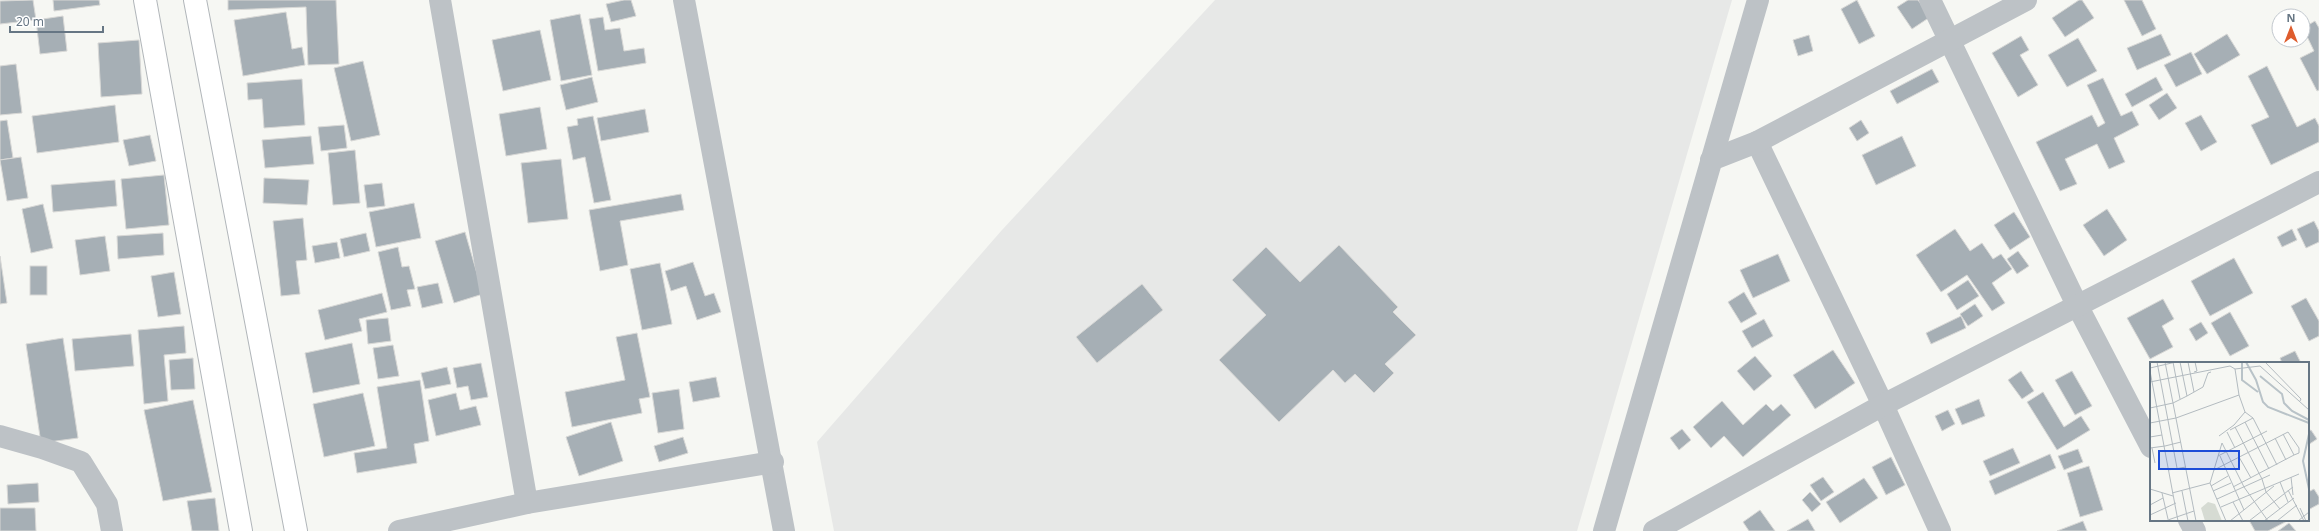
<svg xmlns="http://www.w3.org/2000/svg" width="2319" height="531" font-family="'Noto Sans',sans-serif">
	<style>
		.built { fill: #e7e8e7 }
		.building { fill: #a6afb5; stroke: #d8d8d6 }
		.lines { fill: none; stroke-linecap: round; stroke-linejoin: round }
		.major-casing { stroke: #b1b6ba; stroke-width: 24 }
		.minor { stroke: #bdc2c6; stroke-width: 22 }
		.major { stroke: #fff; stroke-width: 22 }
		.inset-river { fill: none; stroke: #b9c3c8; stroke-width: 2 }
		.inset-road { fill: none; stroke: #b3bbc0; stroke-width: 1 }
		.view { fill: #1d4ed8; fill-opacity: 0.15; stroke: #1d4ed8; stroke-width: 2 }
		.inset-edge { fill: none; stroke: #667684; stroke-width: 2 }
	</style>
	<rect width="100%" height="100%" fill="#f6f7f3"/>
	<!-- built -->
	<polygon class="built" points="1215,0 1732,0 1577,531 834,531 817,442 1002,230"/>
	<!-- building -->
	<g class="building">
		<polygon points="33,0 36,20 0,24 0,1"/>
		<polygon points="53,0 99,0 100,5 54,11"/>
		<polygon points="228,0 336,0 339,64 308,65 306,7 228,10"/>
		<polygon points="624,0 631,0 636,16 611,22 606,4"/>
		<polygon points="1857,0 1875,36 1859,44 1841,9"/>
		<polygon points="1908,0 1918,0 1930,17 1912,29 1897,7"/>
		<polygon points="2079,0 2082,0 2094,18 2065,37 2052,18"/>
		<polygon points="2124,0 2142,0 2156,29 2142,36"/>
		<polygon points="286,12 292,49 302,47 305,65 243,76 234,20"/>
		<polygon points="580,14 592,75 561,81 550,20"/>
		<polygon points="63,16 67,51 40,54 36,20"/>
		<polygon points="603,17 605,30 620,28 624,51 644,48 646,63 598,71 589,19"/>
		<polygon points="2315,21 2319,28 2319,90 2317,91 2300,58 2314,51 2303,28"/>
		<polygon points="540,30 551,80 503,91 492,40"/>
		<polygon points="2161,34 2171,55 2137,70 2127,48"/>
		<polygon points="2227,34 2240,55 2207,74 2194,54"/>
		<polygon points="1809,35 1813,51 1798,56 1793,40"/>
		<polygon points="2021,36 2029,50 2020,55 2038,85 2018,97 1992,53"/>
		<polygon points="2078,38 2097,71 2067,87 2048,55"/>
		<polygon points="139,40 142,94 101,97 98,43"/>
		<polygon points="2191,52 2202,74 2176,87 2164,65"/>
		<polygon points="363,61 380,135 351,141 334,68"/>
		<polygon points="16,64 22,113 0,115 0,66"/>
		<polygon points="2267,66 2297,127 2315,118 2319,126 2319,142 2271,165 2251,125 2269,117 2248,76"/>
		<polygon points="1932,69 1939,82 1897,104 1890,91"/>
		<polygon points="592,77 598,102 566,110 560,85"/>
		<polygon points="2156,77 2163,90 2132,107 2125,94"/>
		<polygon points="2103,78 2121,116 2132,111 2139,125 2114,138 2125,162 2109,169 2097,144 2065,159 2077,184 2060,191 2036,142 2092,115 2098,127 2105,123 2087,85"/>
		<polygon points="302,79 305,125 264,128 262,99 248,100 247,83"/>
		<polygon points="2167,93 2177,108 2159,120 2149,105"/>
		<polygon points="115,105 119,142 37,153 32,116"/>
		<polygon points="540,107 547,149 506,156 499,114"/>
		<polygon points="645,109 649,132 601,141 597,118"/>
		<polygon points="2201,115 2217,142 2201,151 2185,123"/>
		<polygon points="593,116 611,200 594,203 585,157 573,160 567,127 578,125 577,119"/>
		<polygon points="7,120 13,158 0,160 0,121"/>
		<polygon points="1861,120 1869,133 1857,141 1849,128"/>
		<polygon points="344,125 347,148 321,151 318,127"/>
		<polygon points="150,135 156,161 129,166 123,140"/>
		<polygon points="311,136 314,164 265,168 262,140"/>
		<polygon points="1902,136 1916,166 1876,185 1862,155"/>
		<polygon points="355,150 360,203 333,205 328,153"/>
		<polygon points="21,157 28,198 7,201 0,160"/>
		<polygon points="561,159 568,219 528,223 521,163"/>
		<polygon points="164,175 169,225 126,229 121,179"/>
		<polygon points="264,178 309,180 307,205 263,203"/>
		<polygon points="115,180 117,206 53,212 51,185"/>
		<polygon points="382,183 385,206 367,208 364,185"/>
		<polygon points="681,194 684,210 620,221 628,265 600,271 589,210"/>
		<polygon points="414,203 421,238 376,247 369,212"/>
		<polygon points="43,204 53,248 31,253 22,209"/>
		<polygon points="2107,209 2127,240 2104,256 2083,225"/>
		<polygon points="2014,212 2030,237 2010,250 1994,225"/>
		<polygon points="303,218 307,260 296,261 300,294 281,296 273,221"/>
		<polygon points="2314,221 2319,231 2319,242 2306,248 2297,229"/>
		<polygon points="1955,229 1970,251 1982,243 1993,259 2001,254 2012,269 1992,283 2005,303 1992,311 1967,275 1941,292 1916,255"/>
		<polygon points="2292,229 2297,240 2282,247 2277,237"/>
		<polygon points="465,232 483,294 454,303 435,241"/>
		<polygon points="163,233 164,255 118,259 117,236"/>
		<polygon points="366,233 370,251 344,257 340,239"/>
		<polygon points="105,236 110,271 80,275 75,240"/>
		<polygon points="337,242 340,258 315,263 312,246"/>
		<polygon points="1339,245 1398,307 1393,312 1416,335 1385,364 1394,373 1374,393 1355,374 1345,383 1333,370 1279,422 1219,360 1266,315 1232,280 1266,247 1300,282"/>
		<polygon points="398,247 402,267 409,266 415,289 407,290 411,306 391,310 378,252"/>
		<polygon points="2018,251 2029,266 2017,274 2007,259"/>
		<polygon points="1778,254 1790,281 1753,298 1740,270"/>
		<polygon points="0,256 7,303 0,304"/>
		<polygon points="2234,258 2253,293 2210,316 2191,281"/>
		<polygon points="693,262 705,296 714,293 721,312 697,320 686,286 671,291 665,271"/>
		<polygon points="660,263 672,324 642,330 630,269"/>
		<rect x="30" y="266" width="17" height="29"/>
		<polygon points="174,272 181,314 158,317 151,276"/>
		<polygon points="1968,280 1979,296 1957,310 1947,294"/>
		<polygon points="438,283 443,303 422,308 417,287"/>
		<polygon points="1142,284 1163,310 1097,363 1076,337"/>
		<polygon points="1744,292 1757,314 1741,323 1728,302"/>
		<polygon points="382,293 387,312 359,319 362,331 325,340 318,310"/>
		<polygon points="2306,298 2319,321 2319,336 2309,341 2291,306"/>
		<polygon points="2163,299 2174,319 2162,326 2173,347 2150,359 2127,318"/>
		<polygon points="1975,304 1983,316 1968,326 1960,314"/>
		<polygon points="2230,312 2249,346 2230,356 2211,323"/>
		<polygon points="1961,316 1966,328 1931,344 1926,333"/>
		<polygon points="388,318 391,341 368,344 366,320"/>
		<polygon points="1764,319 1773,336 1752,348 1742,331"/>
		<polygon points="2201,322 2208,333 2196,341 2189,329"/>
		<polygon points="184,326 186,353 164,355 168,401 144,404 138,330"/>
		<polygon points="637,333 650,397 639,399 642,413 572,427 565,392 625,380 616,337"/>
		<polygon points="131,334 134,366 75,371 72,339"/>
		<polygon points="63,338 78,438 41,443 26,344"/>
		<polygon points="352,343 360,384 313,393 305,353"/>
		<polygon points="393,345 399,376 378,379 373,348"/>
		<polygon points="1833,350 1855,383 1815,409 1793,375"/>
		<polygon points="2295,351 2301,363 2282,363 2280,358"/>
		<polygon points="1755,356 1772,376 1754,391 1737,371"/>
		<polygon points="193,358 195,389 171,390 169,360"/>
		<polygon points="481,363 488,397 471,400 468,386 457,388 453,368"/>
		<polygon points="447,367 451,384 425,389 421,373"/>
		<polygon points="2021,371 2034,391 2022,399 2008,380"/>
		<polygon points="2072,371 2092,406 2075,415 2055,380"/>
		<polygon points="716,377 720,397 693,402 689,382"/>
		<polygon points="420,380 429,441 414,444 417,463 357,473 354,453 387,448 377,387"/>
		<polygon points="679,389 684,429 658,433 652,393"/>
		<polygon points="2043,392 2064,427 2081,416 2090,430 2057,450 2027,402"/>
		<polygon points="363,393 375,446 324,457 313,404"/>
		<polygon points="456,393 460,410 476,406 481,425 436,436 428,400"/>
		<polygon points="1979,399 1985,416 1962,425 1955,409"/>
		<polygon points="193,400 212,492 163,501 144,410"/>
		<polygon points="1722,401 1743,425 1766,404 1773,411 1781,404 1791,415 1743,457 1724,436 1711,448 1693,427"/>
		<polygon points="1948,410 1955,424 1942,431 1935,416"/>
		<polygon points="611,422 623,461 579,476 566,437"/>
		<polygon points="1682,429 1691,440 1679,450 1670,438"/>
		<polygon points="2311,430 2317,439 2308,445 2308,431"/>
		<polygon points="683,437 688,453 659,462 654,446"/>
		<polygon points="2013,448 2020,463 1990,476 1983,461"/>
		<polygon points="2078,449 2083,462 2064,470 2058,456"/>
		<polygon points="2050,454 2056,468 1995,495 1989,481"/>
		<polygon points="1891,457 1905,485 1886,495 1872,467"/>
		<polygon points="2089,466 2103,510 2080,517 2067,473"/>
		<polygon points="1823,477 1834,492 1821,501 1810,485"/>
		<polygon points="1864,478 1878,498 1840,523 1826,502"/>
		<polygon points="38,483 39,502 8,504 7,485"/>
		<polygon points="2314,489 2319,497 2319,504 2308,510 2308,492"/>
		<polygon points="1810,492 1821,504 1812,512 1802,500"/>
		<polygon points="215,498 219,531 192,531 187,501"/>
		<polygon points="0,508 35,508 36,531 0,531"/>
		<polygon points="1760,510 1775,531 1749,531 1743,522"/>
		<polygon points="1808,519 1815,531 1787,531"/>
		<polygon points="2255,520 2289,520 2268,531 2255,531 2250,522"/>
		<polygon points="2083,521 2087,531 2057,531"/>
		<polygon points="2289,523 2296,531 2278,531"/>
	</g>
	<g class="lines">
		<defs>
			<g id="major">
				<polyline points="145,0 241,531"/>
				<polyline points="195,0 296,531"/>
			</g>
		</defs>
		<!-- major casing -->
		<use href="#major" class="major-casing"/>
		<!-- minor -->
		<g class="minor">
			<polyline points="440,0 527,503"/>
			<polyline points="684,0 784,531"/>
			<polyline points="1930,0 2077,305 2151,447"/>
			<polyline points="1757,142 1883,405 1940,531"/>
			<polyline points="1711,160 1757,142 2026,0"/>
			<polyline points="0,436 42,448 81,462 107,504 112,531"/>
			<polyline points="2189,520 2195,531"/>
			<polyline points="399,531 527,503 773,462"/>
			<polyline points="1604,531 1758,0"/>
			<polyline points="1654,531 1883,405 2319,182"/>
		</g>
		<!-- major -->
		<use href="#major" class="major"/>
	</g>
	<!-- overview -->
	<g transform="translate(2150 362)">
		<rect width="159" height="159" fill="#f6f7f3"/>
		<path d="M58,140L65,142L72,159H55L51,146Z" fill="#d6dbd3"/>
		<path class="inset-river" d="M92,0V18L108,30M96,0L106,18L113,40L118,45L159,61M110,14L132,32L134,41L142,49L159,58M159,72L153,99L159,127"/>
		<path class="inset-road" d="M7,0L27,106M15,0L46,159M23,0L30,37M38,0L44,30M115,0L151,37L150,39M0,6L26,0M0,9L28,159M44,10L47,9L45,0M0,20L80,4L85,7L110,4L159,48M37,34L53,25L58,11L61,10M0,46L23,41L37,34L30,0M95,50L103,56L127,103M95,60L119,107M0,61L26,56L89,33M85,65L112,117L116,130L130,147M80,68L103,56M77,70L85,86M69,74L84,63L95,50L89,33L85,7M0,75L12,73M125,76L136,98M15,84L31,80M0,86L15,84M2,86L5,101M68,94L117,69M70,94L94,148M89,95L101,116M18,108L36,105M64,108L138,70L149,86V91L144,93M141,115L143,133M130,120L138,140M61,124L78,114M83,125L144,93L133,72M0,127L23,134M138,128L154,159M32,129L38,159M63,129L81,121M12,131L18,157M22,131L60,121M67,137L120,113M83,140L93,159M0,143L13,136M71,145L149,112M150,146L156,159M0,153L26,141M15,159L44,149M76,159L60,121L72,81L94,125L118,159M80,159L124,124M99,159L143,125M114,159L144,136M127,159L147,143M148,159L159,150"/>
		<path class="view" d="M9,89H89V107H9Z"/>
		<rect width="159" height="159" class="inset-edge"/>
	</g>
	<!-- north arrow -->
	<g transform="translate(2291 28)"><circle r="19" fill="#ffffff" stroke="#c2c8ce"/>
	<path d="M0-3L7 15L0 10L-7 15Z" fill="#de5c2d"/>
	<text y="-6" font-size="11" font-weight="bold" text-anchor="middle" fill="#667684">N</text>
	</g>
	<!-- scale -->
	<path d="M10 26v6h93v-6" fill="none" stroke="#667684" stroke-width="2"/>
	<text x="16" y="26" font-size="12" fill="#667684" stroke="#ffffff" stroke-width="3" paint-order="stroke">20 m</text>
</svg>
